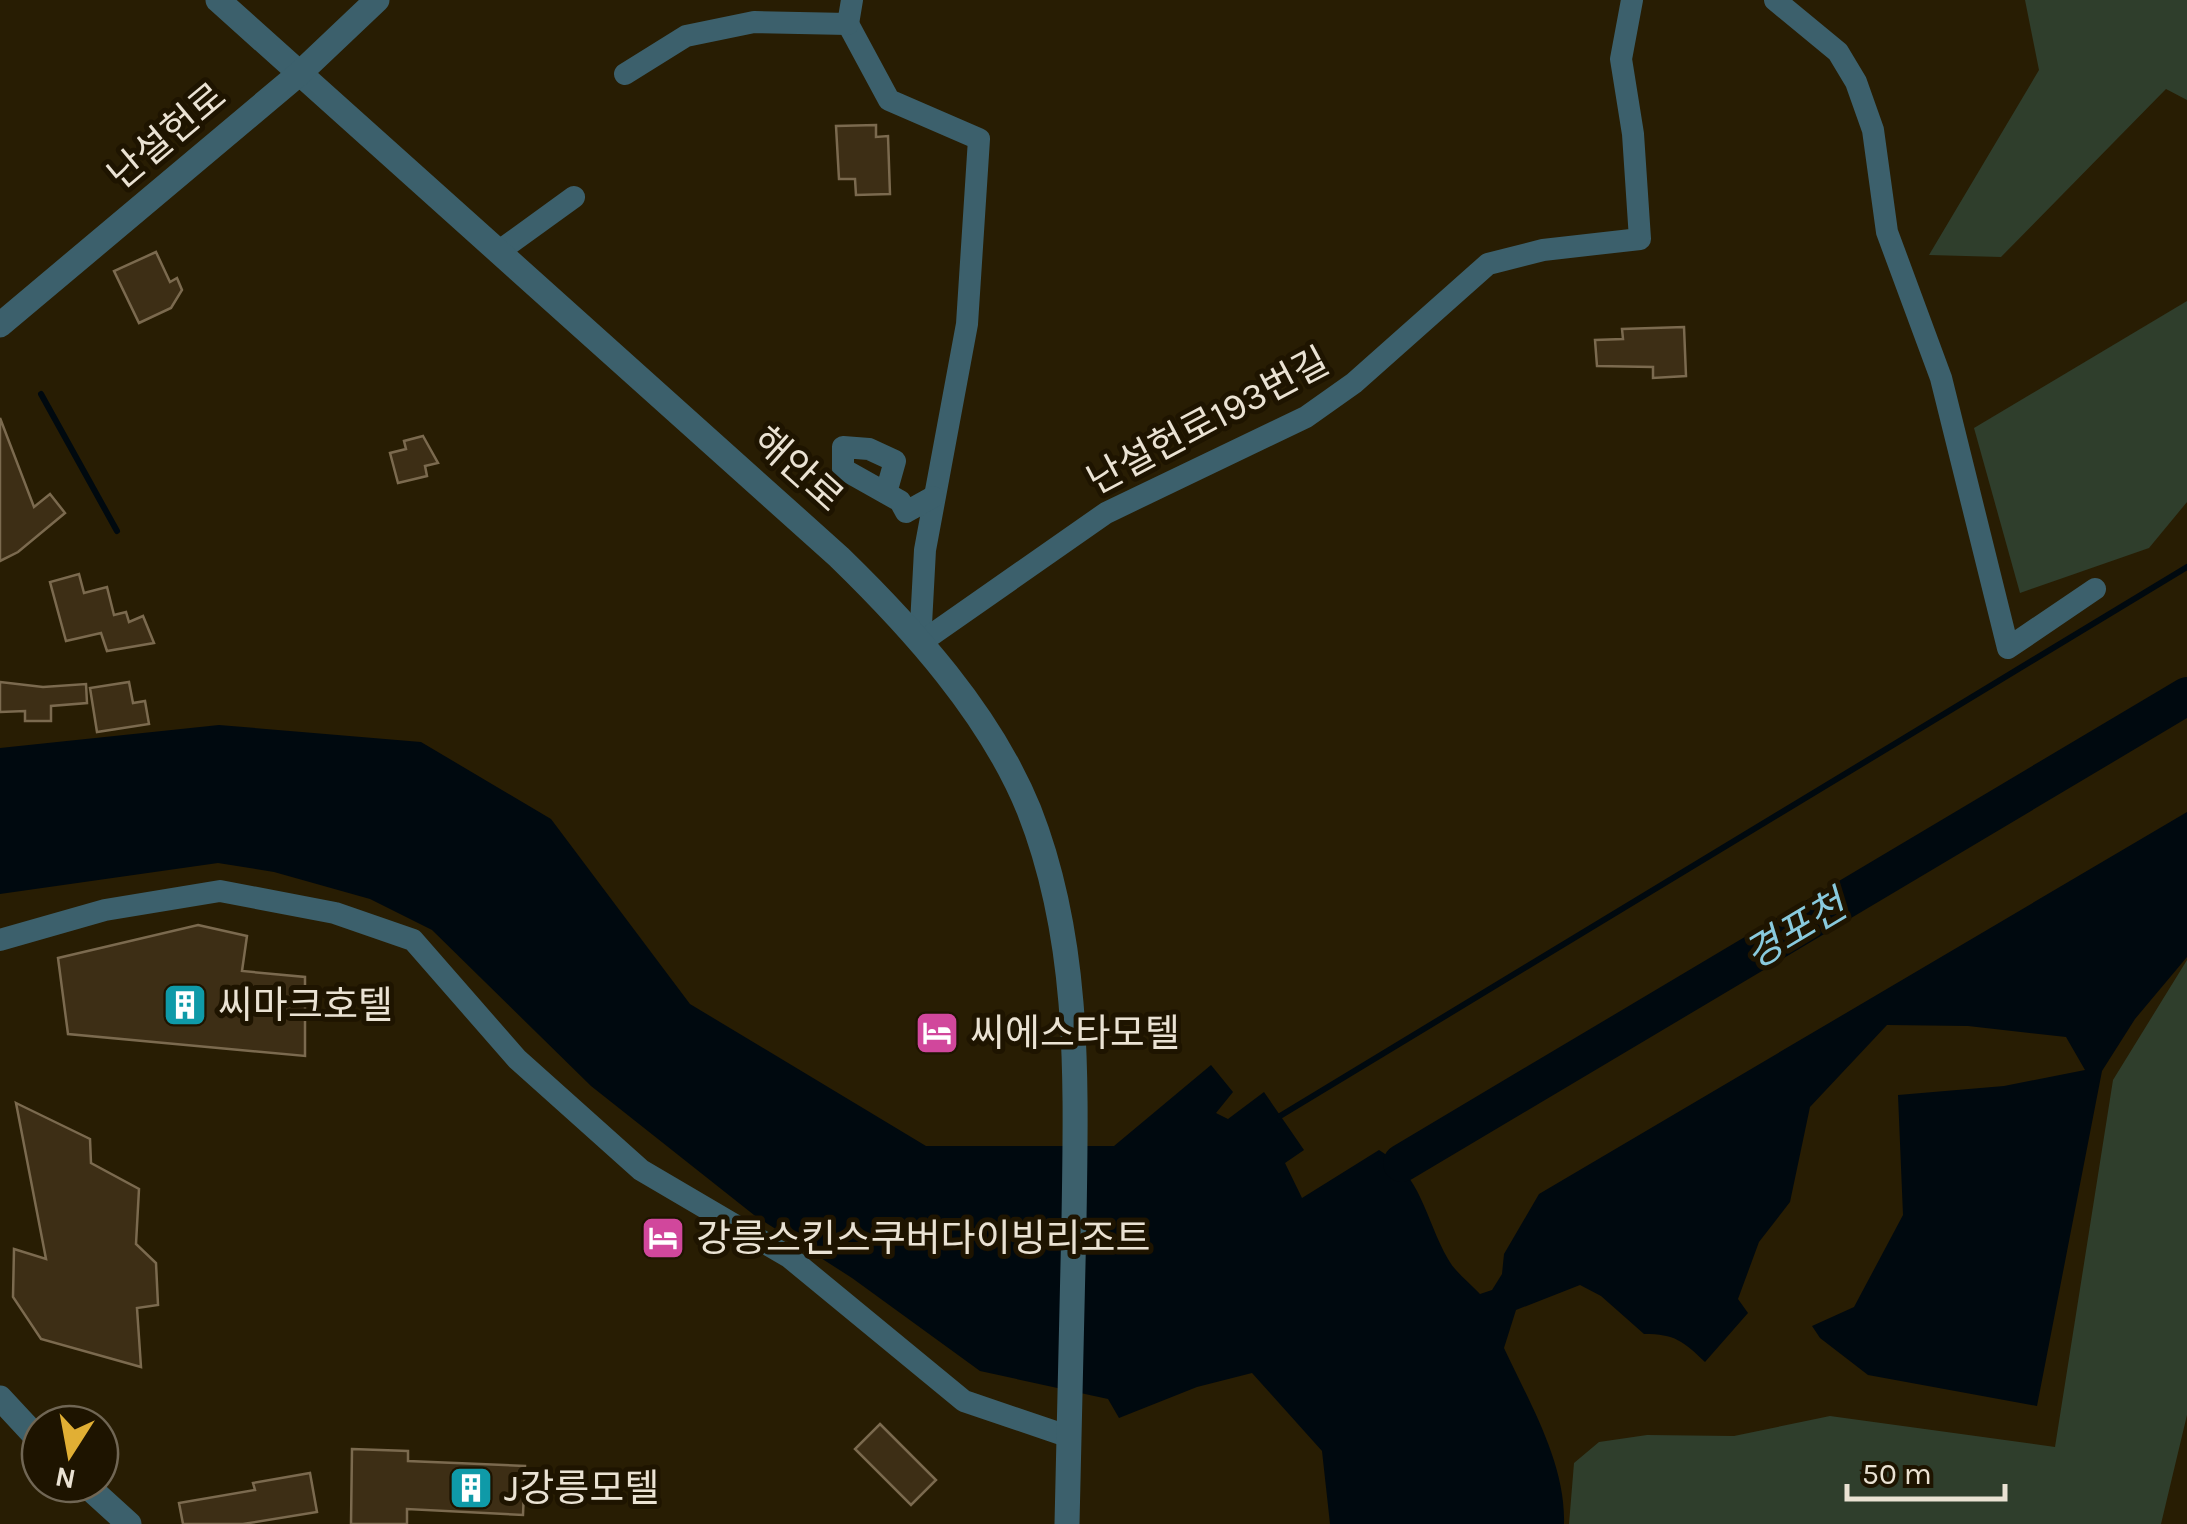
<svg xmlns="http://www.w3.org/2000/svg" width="2187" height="1524" font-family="Karla,'Noto Sans KR',sans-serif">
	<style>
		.green { fill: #2f3e2c }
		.water { fill: #00090f }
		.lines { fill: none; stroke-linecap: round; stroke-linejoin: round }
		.stream { stroke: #00090f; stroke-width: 6 }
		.river { stroke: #00090f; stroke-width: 38 }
		.building { fill: #3d2e15; stroke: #7b6a4f; stroke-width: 2.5 }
		.minor { stroke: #3c606c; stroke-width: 22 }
		.tertiary { stroke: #3c606c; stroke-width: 25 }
		.labels { text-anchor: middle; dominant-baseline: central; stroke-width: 10; stroke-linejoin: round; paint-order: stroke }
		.street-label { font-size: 38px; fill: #eae2d3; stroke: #1e1400 }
		.poi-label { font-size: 38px; fill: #eae2d3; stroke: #1e1400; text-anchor: start }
		.water-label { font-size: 40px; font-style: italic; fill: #89cadd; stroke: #1e1400 }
	</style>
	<rect width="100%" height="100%" fill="#281d03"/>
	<!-- green -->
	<g class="green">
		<polygon points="2025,0 2187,0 2187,100 2166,89 2001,257 1929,255 2039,70"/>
		<polygon points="2187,301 2187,502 2149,548 2020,593 1974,428"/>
		<polygon points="2187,960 2187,1415 2161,1524 1569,1524 1574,1463 1599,1442 1647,1435 1734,1436 1830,1416 2055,1447 2113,1080"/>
	</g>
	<!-- water -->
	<path class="water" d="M219,725L421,742L551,819L690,1004L926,1146H1114L1211,1065L1233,1092L1216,1113L1228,1119L1264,1092L1304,1150L1285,1163L1302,1198L1379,1150C1422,1175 1425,1219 1448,1259C1455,1272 1470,1283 1480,1294L1492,1290L1502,1274L1504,1254L1539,1194L2187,812V957L2135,1019L2102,1071L2037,1406L1868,1375L1820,1338L1812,1326L1854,1307L1903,1215L1898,1095L2004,1086L2085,1070L2066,1037L1968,1026L1887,1025L1810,1107L1790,1202L1759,1242L1738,1299L1748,1313L1705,1362C1683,1341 1675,1334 1644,1334L1601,1296L1580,1285L1516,1310L1504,1348C1529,1402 1566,1463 1564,1524H1330L1322,1451L1252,1373L1197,1387L1119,1418L1108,1399L980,1371L852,1278L754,1215L591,1086L432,930L370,899L274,872L218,863L0,894V748Z"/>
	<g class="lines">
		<!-- stream -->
		<g class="stream">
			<polyline points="41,394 117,531"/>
			<polyline points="1280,1116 2187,567"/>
		</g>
		<!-- river -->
		<polyline class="river" points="1402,1163 2187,696"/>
	</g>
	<!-- building -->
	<g class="building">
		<polygon points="876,125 876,137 888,136 890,194 856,195 855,179 839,179 836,126"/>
		<polygon points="156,252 170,282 177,278 182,290 171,308 139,323 114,271"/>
		<polygon points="1684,327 1686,376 1653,378 1653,367 1597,366 1595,340 1623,339 1622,329"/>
		<polygon points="0,418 34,507 50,494 65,513 18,552 0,561"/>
		<polygon points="423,436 438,463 425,466 427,476 398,483 390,453 406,449 404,441"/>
		<polygon points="79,574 84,593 107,587 114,615 126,612 129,622 143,616 154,643 107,651 101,633 66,641 50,582"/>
		<polygon points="0,682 43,687 86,684 87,703 51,706 51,721 25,721 25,711 0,712"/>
		<polygon points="129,682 133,703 145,701 149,724 97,732 90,688"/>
		<polygon points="198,925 247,936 242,971 305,977 305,1056 68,1034 58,958"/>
		<polygon points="16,1103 90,1139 91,1163 139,1189 136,1244 156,1263 158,1305 137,1308 141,1367 41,1339 13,1297 14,1249 46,1259"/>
		<polygon points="880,1424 936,1480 911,1505 855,1449"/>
		<polygon points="352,1449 408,1451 408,1461 525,1466 523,1515 407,1509 407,1524 351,1524"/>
		<polygon points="310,1473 317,1512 243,1524 183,1524 179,1503 255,1490 253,1483"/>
	</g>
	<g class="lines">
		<!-- minor -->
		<g class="minor">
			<polyline points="1775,0 1838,52 1856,82 1873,130 1887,232 1941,378 2008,648 2095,589"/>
			<polyline points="848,24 889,100 979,139 967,324 925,550 920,643"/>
			<polyline points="625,74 686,36 754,22 848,24 852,0"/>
			<polyline points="498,252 574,197"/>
			<polyline points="886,493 895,461 869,449 843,447 843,469 900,501 906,512 933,497"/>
			<polyline points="920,643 1106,513 1306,417 1354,383 1488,264 1543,250 1640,239 1633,134 1621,59 1632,0"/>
			<polyline points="0,940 105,910 220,891 335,913 413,940 517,1059 641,1170 789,1257 964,1401 1070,1437"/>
		</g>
		<!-- tertiary -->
		<g class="tertiary">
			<path d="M218,0L839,557C912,628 990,714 1029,810C1081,942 1076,1082 1074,1221C1072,1322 1070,1423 1067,1524"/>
			<polyline points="0,325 300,73 377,0"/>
			<polyline points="0,1398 40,1441"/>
			<polyline points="85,1484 129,1524"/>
		</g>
	</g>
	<!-- icons -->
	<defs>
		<symbol id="building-square" viewBox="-11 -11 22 22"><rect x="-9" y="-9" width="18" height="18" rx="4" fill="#0f9aa8" stroke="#1e1400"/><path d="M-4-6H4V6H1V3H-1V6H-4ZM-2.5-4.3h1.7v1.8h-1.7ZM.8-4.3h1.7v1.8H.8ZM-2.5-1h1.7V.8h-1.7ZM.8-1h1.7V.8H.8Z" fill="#fff"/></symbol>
		<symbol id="hotel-square" viewBox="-11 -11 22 22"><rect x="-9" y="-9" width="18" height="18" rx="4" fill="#d1479c" stroke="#1e1400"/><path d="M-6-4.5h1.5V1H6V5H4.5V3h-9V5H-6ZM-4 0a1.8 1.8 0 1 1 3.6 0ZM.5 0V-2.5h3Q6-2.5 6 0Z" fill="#fff"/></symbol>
	</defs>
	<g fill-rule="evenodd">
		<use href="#building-square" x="160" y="980" width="50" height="50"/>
		<use href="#hotel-square" x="912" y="1008" width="50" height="50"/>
		<use href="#hotel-square" x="638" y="1213" width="50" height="50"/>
		<use href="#building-square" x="446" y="1463" width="50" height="50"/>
	</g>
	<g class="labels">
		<!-- street labels -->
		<g class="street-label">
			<text transform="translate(167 136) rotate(-40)">난설헌로</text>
			<text transform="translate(1208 421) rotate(-28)">난설헌로193번길</text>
			<text transform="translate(798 469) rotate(42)">해안로</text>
		</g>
		<!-- poi labels -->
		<g class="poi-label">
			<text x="218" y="1005">씨마크호텔</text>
			<text x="970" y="1033">씨에스타모텔</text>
			<text x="696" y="1238">강릉스킨스쿠버다이빙리조트</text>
			<text x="504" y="1488">J강릉모텔</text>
		</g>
		<!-- water labels -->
		<g class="water-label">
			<text transform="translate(1795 930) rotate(-31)">경포천</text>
		</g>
	</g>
	<!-- north arrow -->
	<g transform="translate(70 1454) rotate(191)"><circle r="48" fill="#1e1400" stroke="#706654" stroke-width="2.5"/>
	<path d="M0-8L18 38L0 25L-18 38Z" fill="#e1af34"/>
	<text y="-15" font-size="28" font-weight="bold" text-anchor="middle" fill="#eae2d3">N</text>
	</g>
	<!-- scale -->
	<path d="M1847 1484v15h158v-15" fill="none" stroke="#eae2d3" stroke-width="5"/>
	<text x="1862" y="1484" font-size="30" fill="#eae2d3" stroke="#1e1400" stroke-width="8" paint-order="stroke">50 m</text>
</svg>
